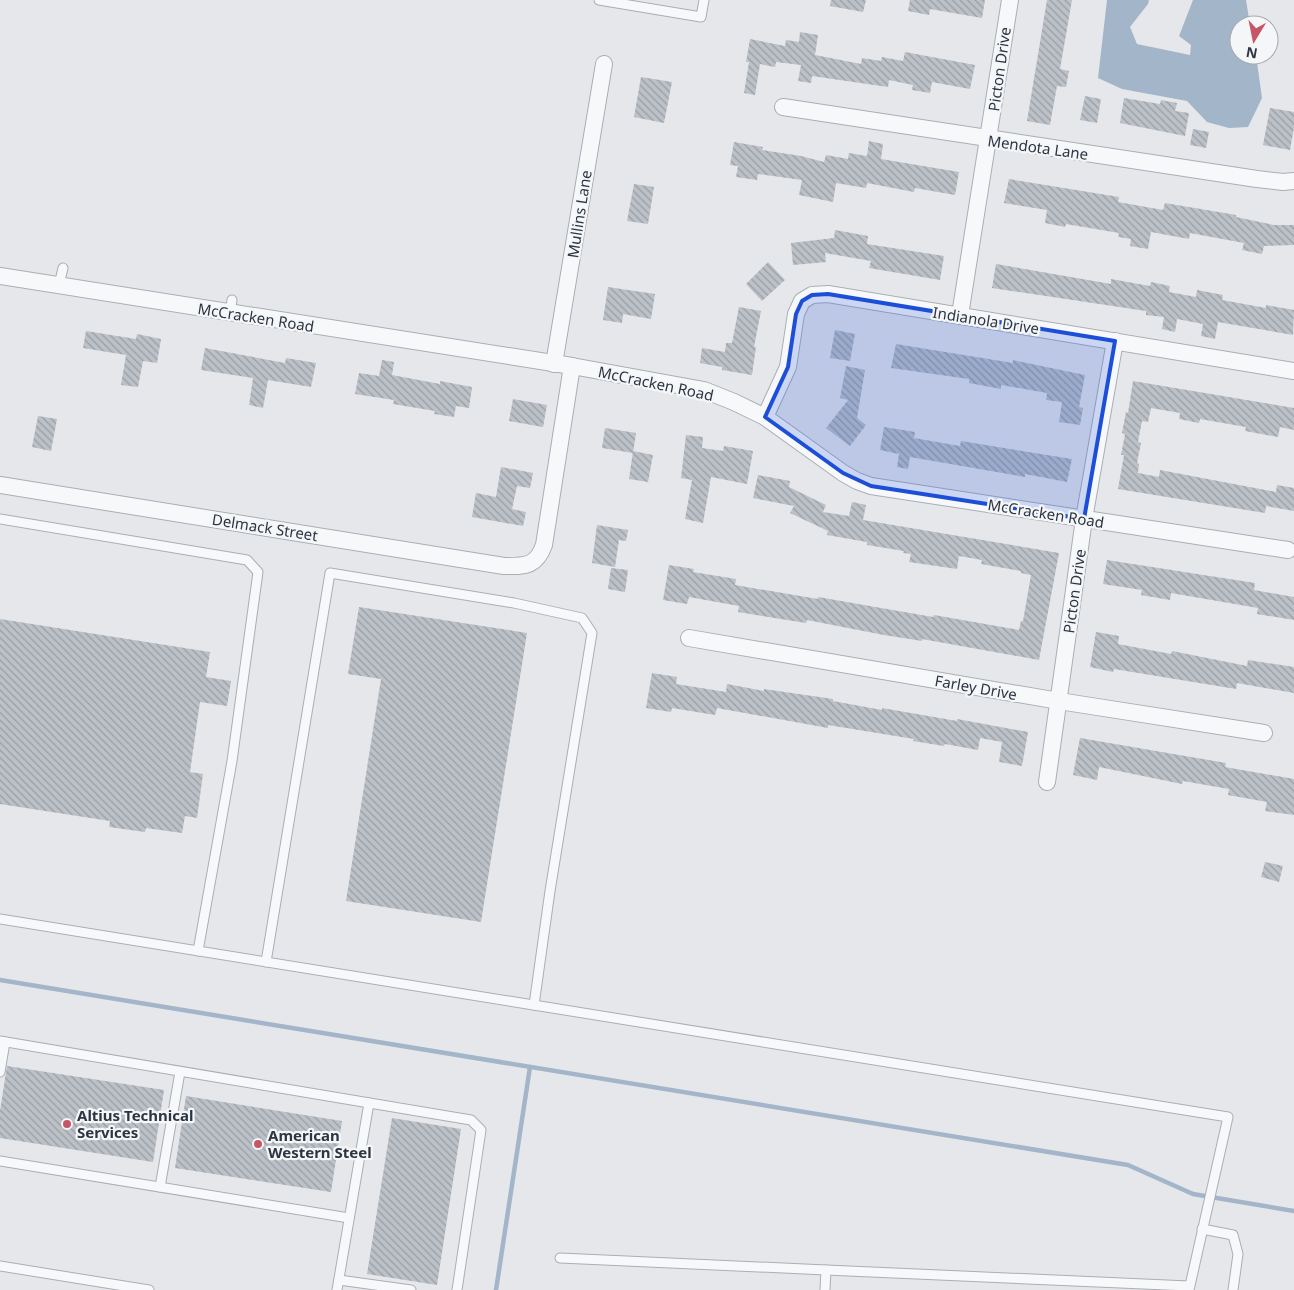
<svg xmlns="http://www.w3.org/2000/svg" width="1294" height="1290" font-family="'Noto Sans',sans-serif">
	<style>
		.water { fill: #a3b5c8 }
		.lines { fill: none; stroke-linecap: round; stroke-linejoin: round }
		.stream { stroke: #a3b5c8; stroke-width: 4.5 }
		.building { fill: url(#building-back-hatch) }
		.service-casing { stroke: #aaaeb5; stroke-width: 11 }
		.minor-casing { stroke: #aaaeb5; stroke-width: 18 }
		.service { stroke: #f7f8fa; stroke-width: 9 }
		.minor { stroke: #f7f8fa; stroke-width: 16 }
		.marked { fill: #1d4ed8; fill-opacity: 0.2; stroke: #1d4ed8; stroke-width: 4; stroke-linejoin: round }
		.poi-dot { fill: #c55567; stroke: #f4f6f8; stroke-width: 2 }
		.labels { text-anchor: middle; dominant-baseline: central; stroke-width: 4.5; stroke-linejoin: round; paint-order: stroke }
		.street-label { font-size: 15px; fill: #2d3543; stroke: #f4f6f8 }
		.poi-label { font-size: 15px; font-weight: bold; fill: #2d3543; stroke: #f4f6f8; text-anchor: start }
	</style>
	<defs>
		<pattern id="building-back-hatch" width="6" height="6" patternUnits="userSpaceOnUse" patternTransform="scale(1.25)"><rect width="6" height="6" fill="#bcc1c8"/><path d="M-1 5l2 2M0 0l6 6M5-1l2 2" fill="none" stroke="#999ea4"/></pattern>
	</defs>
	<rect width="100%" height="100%" fill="#e5e7eb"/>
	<!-- water -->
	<polygon class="water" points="1107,0 1149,0 1148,4 1130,27 1137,44 1190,55 1191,45 1179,36 1193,0 1246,0 1250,25 1239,25 1239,55 1256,55 1262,98 1248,127 1229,128 1207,122 1187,101 1122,89 1098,78"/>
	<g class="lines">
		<!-- stream -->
		<g class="stream">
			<polyline points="0,980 1128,1165 1193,1194 1294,1211"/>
			<polyline points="496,1290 530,1067"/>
		</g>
	</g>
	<!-- building -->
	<g class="building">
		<polygon points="831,0 866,0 863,12 830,6"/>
		<polygon points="910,0 985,0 982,18 930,9 929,15 908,11"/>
		<polygon points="1047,0 1072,0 1060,69 1069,71 1066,87 1057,86 1050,125 1027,121"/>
		<polygon points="800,32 818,35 815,55 861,64 862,58 881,61 882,57 903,61 905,52 975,65 970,89 932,82 930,93 912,90 913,85 889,80 888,87 812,76 811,83 798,81 801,65 776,62 775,67 760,64 755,95 744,93 749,62 746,62 750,39 785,46 786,40 799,42"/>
		<polygon points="641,77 672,82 664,123 634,117"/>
		<polygon points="1085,96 1101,99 1097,123 1080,120"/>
		<polygon points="1124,98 1160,104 1161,100 1177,103 1175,111 1189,113 1185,136 1120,123"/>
		<polygon points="1270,108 1294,112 1294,128 1290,150 1263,145"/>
		<polygon points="1193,129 1209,132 1206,148 1190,145"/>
		<polygon points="869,141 883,144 881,159 959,172 955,195 915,188 914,192 867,183 866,188 836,183 833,202 799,195 802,180 758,174 757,180 736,177 738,166 730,165 734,142 763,147 762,150 801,156 824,162 826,155 848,159 849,153 867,156"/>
		<polygon points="1009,179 1119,197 1118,202 1163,210 1165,203 1236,215 1236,217 1274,225 1294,225 1294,245 1264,246 1262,254 1242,250 1244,243 1190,233 1189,239 1151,232 1148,249 1130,246 1131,239 1118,237 1119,233 1066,224 1065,227 1045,223 1047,210 1004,203"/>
		<polygon points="634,184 654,187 648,224 627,221"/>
		<polygon points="835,230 868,236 867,244 944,256 940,280 869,268 871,261 825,253 826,262 793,265 791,243 834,238"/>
		<polygon points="768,262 785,280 762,301 746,284"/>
		<polygon points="996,264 1111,284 1111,279 1150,286 1151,282 1170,286 1169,292 1196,297 1197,290 1223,295 1222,300 1266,308 1266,305 1294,310 1293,335 1218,322 1215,339 1201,336 1203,324 1177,319 1175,332 1162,329 1164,317 1146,315 1146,311 992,288"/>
		<polygon points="608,287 655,294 651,319 623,314 622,323 603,320"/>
		<polygon points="739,307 761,311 754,347 756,347 752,375 722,370 722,367 700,363 702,348 725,352 726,343 732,343"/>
		<polygon points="835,330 855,334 850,361 830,358"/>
		<polygon points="86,331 136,339 137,334 161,339 157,363 143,361 138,387 121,385 126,355 83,348"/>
		<polygon points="896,344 1013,363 1013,360 1085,375 1079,407 1083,408 1080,425 1059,422 1062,402 1046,400 1047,393 1001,385 1001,389 969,383 969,379 891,368"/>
		<polygon points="205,348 285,363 286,358 316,363 311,387 268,380 263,408 249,405 253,378 201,370"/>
		<polygon points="382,360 394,362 392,375 440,384 440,381 472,387 469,408 456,406 454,417 434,414 435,411 393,404 394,400 355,394 359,373 379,376"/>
		<polygon points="846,366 865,370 857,418 866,425 850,446 826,428 848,400 840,398"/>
		<polygon points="1133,381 1294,408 1294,430 1280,427 1278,437 1245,431 1246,427 1200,419 1199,423 1179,419 1180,413 1151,408 1148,422 1142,421 1138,442 1141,443 1137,463 1139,464 1138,473 1159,477 1160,470 1276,492 1277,485 1294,488 1294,511 1266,506 1265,513 1118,489 1124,455 1121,455 1125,434 1122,433 1126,412 1128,413"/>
		<polygon points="513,399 547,405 543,427 509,421"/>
		<polygon points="38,416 57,419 51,451 32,447"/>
		<polygon points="884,427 915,432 914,438 960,446 961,441 1072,459 1067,482 1025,474 1025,477 910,457 908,469 897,467 899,454 880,450"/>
		<polygon points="605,428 636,433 633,453 602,448"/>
		<polygon points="686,435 703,437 702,448 723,451 724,446 753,451 747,484 711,477 703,523 685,519 692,480 681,478"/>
		<polygon points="633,451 653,455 648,482 629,479"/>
		<polygon points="501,467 533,473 530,488 517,486 512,509 526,512 523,526 472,517 476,493 496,497"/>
		<polygon points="758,475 790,481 789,487 826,505 823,512 849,516 852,502 866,505 863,520 1059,553 1039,660 922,639 922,641 884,635 807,620 806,623 738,612 739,606 689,597 687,604 663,600 669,565 694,569 693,572 736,579 735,585 818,599 818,597 933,617 934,615 1019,630 1021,621 1023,621 1031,575 1021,573 1021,571 981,564 982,560 959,556 957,569 909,562 911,554 903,553 904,551 867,545 867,542 827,535 828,531 790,513 794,506 753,498"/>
		<polygon points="597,525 628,530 626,541 619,540 615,567 592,563"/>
		<polygon points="1107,560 1255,583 1254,590 1294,597 1294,620 1257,614 1258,608 1171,593 1170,600 1141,595 1142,590 1103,584"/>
		<polygon points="611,568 628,570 625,592 608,589"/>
		<polygon points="359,607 527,633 481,922 346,901 381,679 348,674"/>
		<polygon points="0,619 210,652 206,677 231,681 227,706 200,702 190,772 203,774 197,818 185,816 182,833 146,828 145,832 109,827 110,821 0,804"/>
		<polygon points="1096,632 1119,636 1118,644 1171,654 1172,651 1247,666 1248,660 1294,667 1294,693 1237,683 1236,689 1114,669 1113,672 1090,667"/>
		<polygon points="652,673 677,677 676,684 726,692 727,684 764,691 764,689 833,699 833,701 882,710 882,708 957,721 957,719 1028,732 1022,766 999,762 1002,742 980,738 978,750 945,744 944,746 913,741 914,739 828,725 828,728 717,708 715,715 672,708 671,712 646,708"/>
		<polygon points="1080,738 1226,763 1225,767 1294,779 1294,815 1265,811 1267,802 1228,795 1229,789 1183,781 1182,784 1099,767 1097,780 1073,775"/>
		<polygon points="1265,862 1283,866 1279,882 1261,877"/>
		<polygon points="7,1066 164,1090 153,1162 0,1138 0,1111"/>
		<polygon points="186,1096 342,1121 331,1192 175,1168"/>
		<polygon points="392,1118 461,1129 437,1285 367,1274"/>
	</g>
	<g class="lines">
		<defs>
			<g id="service">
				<polyline points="599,0 701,17 704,0"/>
				<polyline points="59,285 63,268"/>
				<polyline points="230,312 232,300"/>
				<polyline points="0,519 247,560 258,572 232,761 198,951"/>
				<polyline points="0,919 1228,1117 1189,1290"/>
				<polyline points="266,962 330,573 514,603 582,618 592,633 550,891 534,1005"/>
				<polyline points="0,1041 471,1120 481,1130 457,1290"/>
				<polyline points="0,1072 5,1042"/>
				<polyline points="0,1161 349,1218"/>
				<polyline points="160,1187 180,1072"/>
				<polyline points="1202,1229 1233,1235 1238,1254 1233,1290"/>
				<polyline points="560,1258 826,1270"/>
				<polyline points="0,1266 149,1290"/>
				<polyline points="339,1280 411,1290"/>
				<polyline points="337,1290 369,1103"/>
				<polyline points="825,1290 826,1270 1189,1286"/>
			</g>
			<g id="minor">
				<polyline points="783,107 1257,179 1283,182 1294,181"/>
				<polyline points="0,276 572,366 704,390 734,402 765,417 843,473 857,481 871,486 1288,550"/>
				<polyline points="960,315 1010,0"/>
				<polyline points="554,364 604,64"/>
				<polyline points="765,417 788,367 796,314 802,301 812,295 828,294 1294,371"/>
				<path d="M0,485L504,566C525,566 536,567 544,545L572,366"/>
				<polyline points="689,638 1059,701 1264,733"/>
				<polyline points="1047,782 1084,519 1115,341"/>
			</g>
		</defs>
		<!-- service casing -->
		<use href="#service" class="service-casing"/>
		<!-- minor casing -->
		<use href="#minor" class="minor-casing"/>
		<!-- service -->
		<use href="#service" class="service"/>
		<!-- minor -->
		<use href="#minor" class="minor"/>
	</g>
	<!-- marked area -->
	<path class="marked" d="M828,294L1115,341L1084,519L871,486L843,473L765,417L788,367L796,314L802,301L812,295Z"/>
	<!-- markers -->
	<g class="poi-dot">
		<circle cx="67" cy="1124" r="5"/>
		<circle cx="258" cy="1144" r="5"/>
	</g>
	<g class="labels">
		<!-- street labels -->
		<g class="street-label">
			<text transform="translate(999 69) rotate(-82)">Picton Drive</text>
			<text transform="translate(1038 147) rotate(8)">Mendota Lane</text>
			<text transform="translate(579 214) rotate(-81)">Mullins Lane</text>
			<text transform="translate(256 317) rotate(9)">McCracken Road</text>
			<text transform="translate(986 320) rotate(9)">Indianola Drive</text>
			<text transform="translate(656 383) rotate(12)">McCracken Road</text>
			<text transform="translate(1046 513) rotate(9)">McCracken Road</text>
			<text transform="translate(265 527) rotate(9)">Delmack Street</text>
			<text transform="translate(1074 591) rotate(-82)">Picton Drive</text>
			<text transform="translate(976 687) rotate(10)">Farley Drive</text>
		</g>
		<!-- poi labels -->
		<g class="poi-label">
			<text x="77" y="1115">Altius Technical<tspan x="77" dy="17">Services</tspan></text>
			<text x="268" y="1135">American<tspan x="268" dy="17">Western Steel</tspan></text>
		</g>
	</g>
	<!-- north arrow -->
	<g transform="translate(1254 40) rotate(190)"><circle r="24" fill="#f4f6f8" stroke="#a4a9b0"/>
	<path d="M0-4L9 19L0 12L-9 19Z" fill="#c55567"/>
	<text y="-8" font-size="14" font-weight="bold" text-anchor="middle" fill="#2d3543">N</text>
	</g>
</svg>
